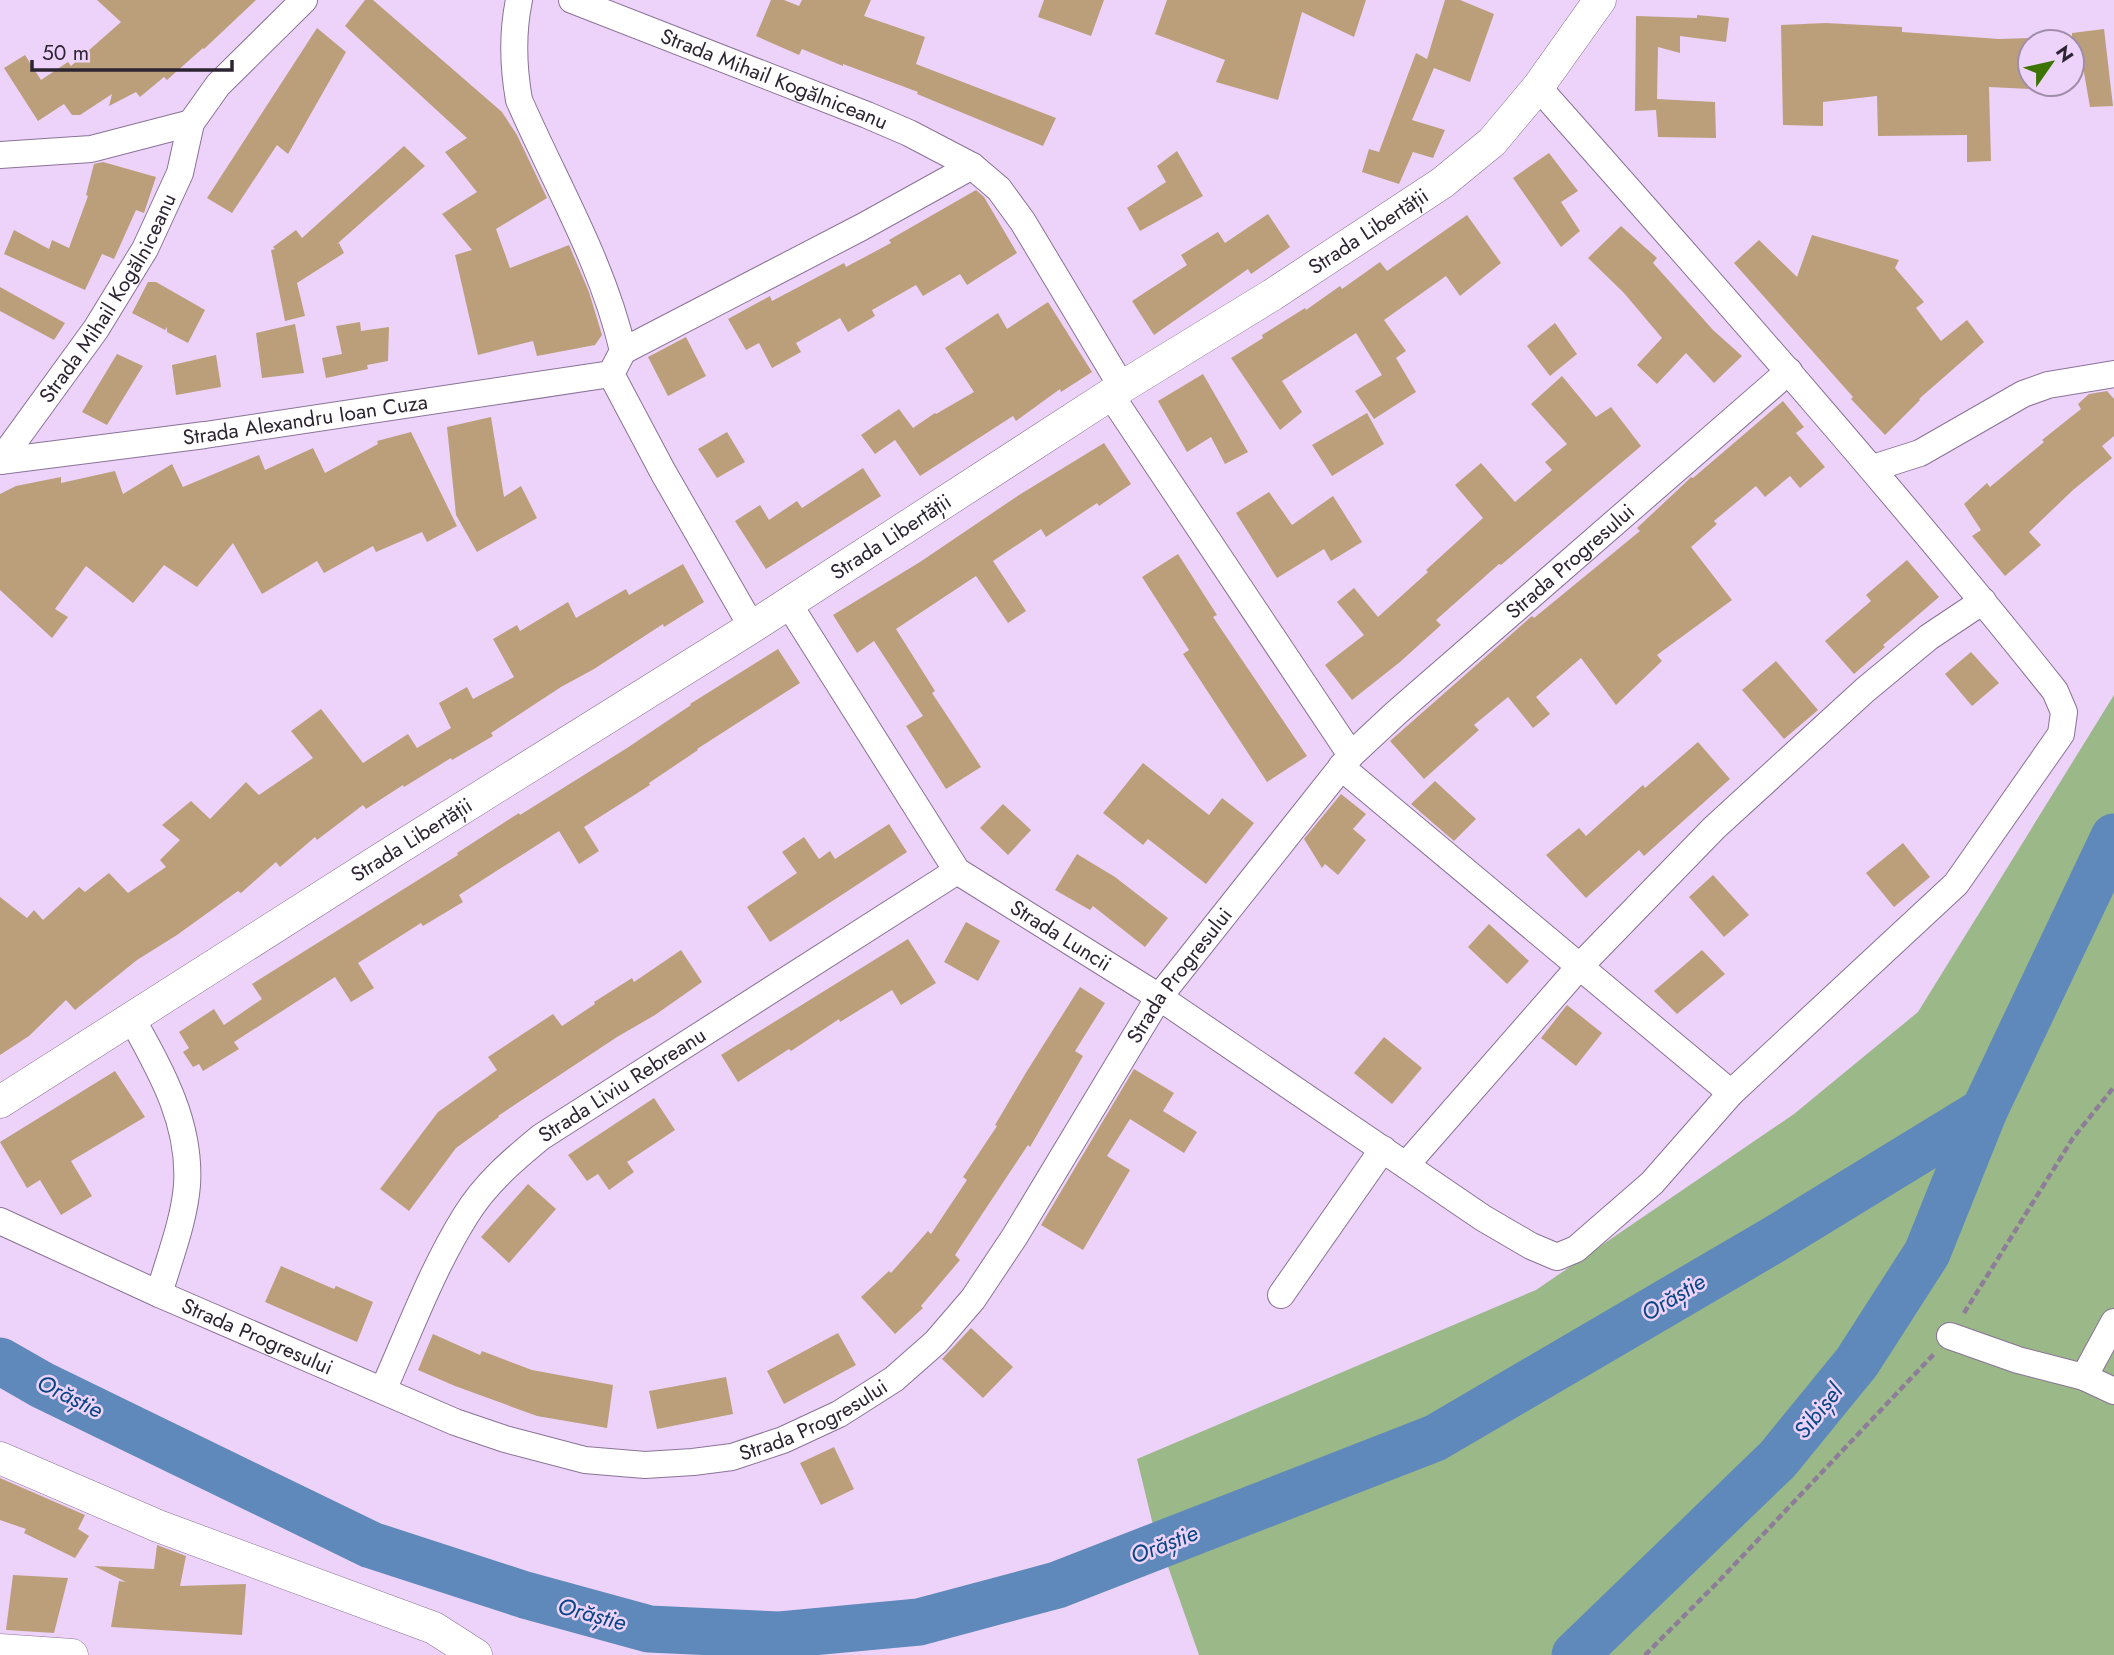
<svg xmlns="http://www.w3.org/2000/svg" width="2114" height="1655" font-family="Jost,sans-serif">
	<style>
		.green { fill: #9ab888 }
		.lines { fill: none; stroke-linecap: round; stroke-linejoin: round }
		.river { stroke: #6089bb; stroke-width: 47 }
		.building { fill: #bb9f7b }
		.minor-casing { stroke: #8a7396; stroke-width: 28 }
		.tertiary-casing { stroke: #8a7396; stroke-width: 33 }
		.path { stroke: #8e7d98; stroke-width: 4.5; stroke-dasharray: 7 3.5; stroke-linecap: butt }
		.minor { stroke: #fff; stroke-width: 26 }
		.tertiary { stroke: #fff; stroke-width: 32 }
		.labels { text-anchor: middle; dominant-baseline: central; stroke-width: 5; stroke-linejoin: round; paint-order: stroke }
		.street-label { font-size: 21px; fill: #2d2432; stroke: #edd3fa }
		.water-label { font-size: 23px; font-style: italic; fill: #084684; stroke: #edd3fa }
	</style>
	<rect width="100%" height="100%" fill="#edd3fa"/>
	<!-- green -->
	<polygon class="green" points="2114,695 2114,1655 1199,1655 1152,1521 1137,1459 1536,1290 1794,1114 1918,1012"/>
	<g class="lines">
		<!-- river -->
		<g class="river">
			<polyline points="0,1361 42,1385 371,1545 525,1595 649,1629 780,1635 919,1622 1057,1585 1435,1438 1775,1239 1984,1111 2114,837"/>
			<polyline points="1575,1655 1778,1459 1857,1362 1927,1253 1984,1111"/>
		</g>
	</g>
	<!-- building -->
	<g class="building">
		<polygon points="97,0 256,0 204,49 203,48 167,80 164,77 140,97 136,92 109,106 112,94 80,115 72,115 64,104 38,121 4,68 25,55 41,80 68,62 71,66 121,22"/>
		<polygon points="365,0 373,0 502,112 517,135 547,198 496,229 510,268 569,245 589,292 602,335 595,345 537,356 533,341 478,355 455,255 472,250 442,214 477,192 445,152 467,138 345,26"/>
		<polygon points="771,0 784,0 799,6 802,0 871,0 864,16 925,37 916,64 1056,118 1043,146 917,94 918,92 843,64 843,66 802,49 799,55 756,36"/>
		<polygon points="1044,0 1104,0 1091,36 1038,17"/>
		<polygon points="1167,0 1366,0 1354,37 1302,12 1278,100 1216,82 1225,60 1155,34"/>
		<polygon points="1445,0 1460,0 1494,14 1470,82 1434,68 1412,120 1445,130 1433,158 1413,152 1399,184 1362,172 1369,149 1379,152 1416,53 1427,59"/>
		<polygon points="1697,15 1729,18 1726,42 1680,36 1680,53 1658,47 1657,99 1715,102 1716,138 1658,137 1656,110 1635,111 1636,16 1697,18"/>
		<polygon points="1826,23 1902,27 1902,32 1999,39 2030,38 2030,89 1989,87 1991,161 1967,162 1967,135 1878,136 1877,96 1823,102 1823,126 1783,125 1781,25"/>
		<polygon points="317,28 346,52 288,154 277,145 232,213 207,198"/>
		<polygon points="2104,29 2113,106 2090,107 2083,67 2072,68 2072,33"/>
		<polygon points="404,146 425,166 337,244 339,243 344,253 297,283 305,316 285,321 271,250 275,249 273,247 296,230 302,238"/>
		<polygon points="1177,151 1203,196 1140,231 1127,208 1166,182 1157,166"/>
		<polygon points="1549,153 1578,191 1561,202 1580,231 1561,247 1513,178"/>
		<polygon points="103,162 156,177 144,213 136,210 114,259 102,254 85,290 4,254 14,230 49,249 52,240 69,248 88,196 86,195 94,164"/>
		<polygon points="976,190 984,197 1017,253 967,285 960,274 923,296 916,285 872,310 875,316 848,332 840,318 796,343 801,352 772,368 759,343 746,350 728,319 770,296 772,301 844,263 846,267 891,243 889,240"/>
		<polygon points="1268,214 1290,247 1251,274 1248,269 1154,335 1132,301 1187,265 1181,255 1218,232 1225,243"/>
		<polygon points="1467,215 1501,263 1460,296 1446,276 1384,320 1406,351 1396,358 1416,392 1374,419 1355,391 1382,375 1356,333 1282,381 1302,412 1280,430 1231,358 1263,338 1262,335 1305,308 1306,310 1340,286 1342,289 1380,262 1387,271"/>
		<polygon points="1621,226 1657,258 1653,263 1713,330 1742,356 1714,383 1686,353 1657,384 1637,365 1662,338 1624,293 1588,258"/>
		<polygon points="1812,235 1899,260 1895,268 1924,302 1916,308 1941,341 1967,320 1984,342 1919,399 1920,400 1885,435 1851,399 1853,397 1734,263 1759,240 1797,277"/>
		<polygon points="148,282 156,282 205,310 188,343 167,332 167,327 165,330 132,313"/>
		<polygon points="0,287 65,323 54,340 0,311"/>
		<polygon points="1048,302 1092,372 1061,392 1060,389 1016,421 1013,416 920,476 895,440 875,454 861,435 899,409 913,428 935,413 936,414 974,392 945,348 998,313 1007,329"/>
		<polygon points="360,322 361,331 389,327 388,361 367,365 368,369 326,378 322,358 342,354 336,326"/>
		<polygon points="1555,323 1577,354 1550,376 1527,346"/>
		<polygon points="295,324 304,373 262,378 256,333"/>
		<polygon points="686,337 706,376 668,396 648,357"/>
		<polygon points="117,354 143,366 107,425 82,412"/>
		<polygon points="216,355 221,387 176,395 172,365"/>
		<polygon points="1203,374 1248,452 1225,464 1211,437 1187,452 1158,401"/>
		<polygon points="1562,376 1596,417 1611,407 1641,446 1501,565 1499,564 1436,620 1441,625 1400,662 1352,700 1325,665 1364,635 1337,602 1354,588 1378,617 1428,572 1426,570 1483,518 1455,485 1481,463 1515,502 1552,470 1545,462 1567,444 1531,404"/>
		<polygon points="2107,391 2114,399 2114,436 2102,446 2112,458 2073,490 2029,532 2041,545 2005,576 1972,536 1981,530 1964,504 1987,483 1990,487 2044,442 2042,440 2081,409 2078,404 2089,394"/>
		<polygon points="1783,401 1804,427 1796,433 1825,467 1800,488 1790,476 1765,497 1756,486 1714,521 1717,524 1691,547 1732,600 1657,655 1662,661 1616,705 1581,658 1536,697 1550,714 1533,728 1508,697 1474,725 1479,730 1424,779 1390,741 1532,616 1534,618 1640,531 1637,528 1684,484 1691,477 1693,478"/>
		<polygon points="1367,413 1384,444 1332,476 1312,445"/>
		<polygon points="491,417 504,497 521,486 537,518 477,552 456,515 447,427"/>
		<polygon points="411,432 457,526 427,542 422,532 376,552 373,546 324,573 317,561 262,594 233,543 197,587 164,565 133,603 86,566 55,609 68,617 52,638 0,590 0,494 16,486 61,477 61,483 115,471 123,494 172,464 183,487 259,455 265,470 313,448 325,473 378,444 377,441"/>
		<polygon points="727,432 745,462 717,478 698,449"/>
		<polygon points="1104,443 1131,484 1099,506 1097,503 1046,537 1041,529 993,561 1026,611 1008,623 976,576 896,629 935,691 932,693 981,767 946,789 906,726 923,716 874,641 857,653 833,615 920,562 1019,495"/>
		<polygon points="863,468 881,496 766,569 735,521 760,505 769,520 797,501 802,508"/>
		<polygon points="1269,492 1292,525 1333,496 1362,542 1331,561 1324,549 1277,578 1236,513"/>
		<polygon points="1178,554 1217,615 1213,617 1307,756 1267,782 1183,654 1189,650 1142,577"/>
		<polygon points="1907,560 1939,597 1883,645 1885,647 1854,674 1825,641 1871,601 1866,595"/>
		<polygon points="683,564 704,602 664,627 663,624 594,669 561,687 491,733 493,736 452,760 451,758 404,787 403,785 366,809 363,805 317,840 315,837 280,867 276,862 241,893 238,891 177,935 137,960 75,1010 66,1000 29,1036 0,1055 0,897 27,918 34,910 43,920 79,887 85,892 109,873 128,893 166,867 160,860 180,840 162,825 191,801 210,819 246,782 259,795 313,758 291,731 321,709 363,763 408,734 417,748 451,728 439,703 467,687 473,699 514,677 493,639 517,625 520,631 568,602 576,618 626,589 629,595"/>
		<polygon points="778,649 800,683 697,749 698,750 649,783 650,785 584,827 599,851 579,864 559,831 459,895 463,902 423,926 421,923 358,963 374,988 351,1002 335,977 234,1042 239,1049 203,1071 199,1064 193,1067 183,1052 189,1048 179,1032 214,1009 224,1025 262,999 252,984 458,855 457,853 519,813 520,815 627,748 691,705 690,704"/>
		<polygon points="1971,652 1999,683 1972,706 1945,674"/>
		<polygon points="1776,661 1818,710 1784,739 1742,690"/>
		<polygon points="1698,742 1730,779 1644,856 1639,850 1586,898 1546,855 1579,828 1586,836 1643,785 1645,788"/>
		<polygon points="1143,763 1209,815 1222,798 1254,823 1206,884 1148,839 1143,845 1103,813"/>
		<polygon points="1435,781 1476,819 1454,841 1411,804"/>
		<polygon points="1341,794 1366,814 1353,829 1366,840 1338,875 1325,864 1322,868 1304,839"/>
		<polygon points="1003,804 1031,830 1008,855 980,828"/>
		<polygon points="889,824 907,852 770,942 747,907 797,873 782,852 804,837 819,859 830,851 835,859"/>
		<polygon points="1903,843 1930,877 1894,907 1866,873"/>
		<polygon points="1077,854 1115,877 1168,918 1145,947 1093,906 1090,910 1055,890"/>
		<polygon points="1713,875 1749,915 1724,937 1689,897"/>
		<polygon points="966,922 1000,941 978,981 944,962"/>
		<polygon points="1489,924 1529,961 1507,984 1468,947"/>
		<polygon points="908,939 936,983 901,1005 892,990 840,1022 839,1019 791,1051 789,1049 738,1082 721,1055"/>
		<polygon points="681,950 702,982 655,1015 617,1037 498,1116 499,1117 456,1148 409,1211 380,1189 438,1112 497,1070 488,1057 553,1014 562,1026 595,1004 594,1002 632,978 634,982"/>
		<polygon points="1702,950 1725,974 1677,1014 1654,991"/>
		<polygon points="1080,987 1105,1003 1075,1051 1083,1056 1030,1147 1028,1145 955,1255 960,1260 921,1306 923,1308 895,1334 861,1297 889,1271 891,1273 928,1231 931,1234 967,1180 963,1177 997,1126 995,1125 1027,1071"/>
		<polygon points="1567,1005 1602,1033 1576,1066 1541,1038"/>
		<polygon points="1384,1037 1422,1068 1392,1104 1354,1073"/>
		<polygon points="1134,1069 1174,1093 1163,1111 1197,1132 1184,1153 1130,1119 1107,1156 1130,1170 1083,1250 1041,1225"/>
		<polygon points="115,1071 145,1117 71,1161 92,1196 61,1215 40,1180 27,1188 0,1142"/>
		<polygon points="654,1098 675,1130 627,1162 634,1172 609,1190 598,1174 587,1181 568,1155"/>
		<polygon points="528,1184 556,1209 509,1263 481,1237"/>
		<polygon points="281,1266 334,1289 336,1286 373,1302 357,1342 265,1302"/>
		<polygon points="971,1328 1013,1367 983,1398 942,1359"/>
		<polygon points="838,1333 856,1365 784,1404 767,1371"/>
		<polygon points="433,1334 480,1355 482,1351 532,1370 613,1385 607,1428 537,1416 455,1386 418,1370"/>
		<polygon points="726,1377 733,1414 657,1429 649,1391"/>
		<polygon points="834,1447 854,1489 821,1505 800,1463"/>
		<polygon points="0,1478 85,1515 78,1529 89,1536 75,1558 24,1533 26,1529 0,1520"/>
		<polygon points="157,1545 186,1556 180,1586 246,1584 242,1635 111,1627 119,1581 126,1582 94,1566 154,1569"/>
		<polygon points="13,1575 68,1578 54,1633 6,1630"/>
	</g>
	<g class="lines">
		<defs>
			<g id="minor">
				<path d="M519,0C512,34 513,66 519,100C555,183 603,263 623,351L611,374L663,472L752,627"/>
				<path id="s1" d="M572,0L867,115L909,133L972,166L999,189L1023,222L1122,387"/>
				<polyline points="0,155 91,149 191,123"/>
				<polyline points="623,351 862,227 972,166"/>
				<polyline points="1110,394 1351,755"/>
				<path id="s2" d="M0,461L205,435L611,374"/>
				<path id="s3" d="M0,461L96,329L145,249L180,173L191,123L218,85L304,0"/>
				<polyline points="1873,468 1920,453 2023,394 2048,385 2114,374"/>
				<path id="s4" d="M788,603L957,871L1159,997L1483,1218L1531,1246L1557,1257L1576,1249L1652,1183L1731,1093L1956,884L2061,734L2064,712L2055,691C1890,484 1714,286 1538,87"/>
				<polyline points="1341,767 1731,1093"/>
				<path d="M132,1019C161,1071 191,1123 187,1185C184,1222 169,1259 159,1294"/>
				<polyline points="1406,1165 1580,966 1714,828 1865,690 1929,637 1983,601"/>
				<path id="s5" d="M0,1221L159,1294L455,1422L505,1439L585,1460L645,1465L693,1462L732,1457L783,1440L839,1414L894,1379L936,1342L973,1299L1015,1236L1159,997L1351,755L1396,713L1789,371"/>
				<polyline points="1281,1295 1383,1149"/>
				<polyline points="1950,1336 2018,1360 2084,1377 2114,1391"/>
				<polyline points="2084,1377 2114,1322"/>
				<path id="s6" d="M383,1390C409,1332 432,1269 466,1215C485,1184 513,1160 541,1137L957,871"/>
			</g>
			<g id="tertiary">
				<path id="s7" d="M0,1102L389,854L752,627L1122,387L1272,295L1442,183L1492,142L1538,87L1600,0"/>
				<polyline points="0,1458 158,1526 434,1628 476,1655"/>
				<polyline points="0,1650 72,1655"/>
			</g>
		</defs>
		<!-- minor casing -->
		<use href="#minor" class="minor-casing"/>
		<!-- tertiary casing -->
		<use href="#tertiary" class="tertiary-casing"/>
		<!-- path -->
		<g class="path">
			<polyline points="1964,1313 2073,1138 2114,1087"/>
			<polyline points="1645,1655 1717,1583 1934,1354"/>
		</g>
		<!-- minor -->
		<use href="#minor" class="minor"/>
		<!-- tertiary -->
		<use href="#tertiary" class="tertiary"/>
	</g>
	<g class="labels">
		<!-- street labels -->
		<g class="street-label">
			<text stroke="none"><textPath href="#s1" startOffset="217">Strada Mihail Kogălniceanu</textPath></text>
			<text stroke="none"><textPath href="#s7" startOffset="1622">Strada Libertății</textPath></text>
			<text stroke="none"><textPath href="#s3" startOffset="196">Strada Mihail Kogălniceanu</textPath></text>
			<text stroke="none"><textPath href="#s2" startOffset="308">Strada Alexandru Ioan Cuza</textPath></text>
			<text stroke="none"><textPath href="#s7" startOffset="1055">Strada Libertății</textPath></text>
			<text stroke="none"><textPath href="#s5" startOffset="2030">Strada Progresului</textPath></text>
			<text stroke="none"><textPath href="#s7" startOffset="488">Strada Libertății</textPath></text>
			<text stroke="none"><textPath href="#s4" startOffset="439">Strada Luncii</textPath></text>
			<text stroke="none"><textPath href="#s5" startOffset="1458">Strada Progresului</textPath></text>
			<text stroke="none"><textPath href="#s6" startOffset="399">Strada Liviu Rebreanu</textPath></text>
			<text stroke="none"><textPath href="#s5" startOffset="282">Strada Progresului</textPath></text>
			<text stroke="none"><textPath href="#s5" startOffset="870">Strada Progresului</textPath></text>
		</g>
		<!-- water labels -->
		<g class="water-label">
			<text transform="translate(1673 1297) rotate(-31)">Orăștie</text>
			<text transform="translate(70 1396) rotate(26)">Orăștie</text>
			<text transform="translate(1818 1411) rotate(-51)">Sibișel</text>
			<text transform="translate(1164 1544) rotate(-21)">Orăștie</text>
			<text transform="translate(592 1614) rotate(15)">Orăștie</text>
		</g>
	</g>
	<!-- north arrow -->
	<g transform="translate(2051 63) rotate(56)"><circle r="33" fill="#edd3fa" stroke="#a08daa" stroke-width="2"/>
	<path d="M0-5L12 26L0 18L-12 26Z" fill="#3d7300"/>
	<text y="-10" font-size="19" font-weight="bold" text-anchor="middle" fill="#2d2432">N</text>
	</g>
	<!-- scale -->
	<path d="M32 60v10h200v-10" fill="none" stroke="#2d2432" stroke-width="3.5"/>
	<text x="42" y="60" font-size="21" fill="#2d2432" stroke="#edd3fa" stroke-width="5" paint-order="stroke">50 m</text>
</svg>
